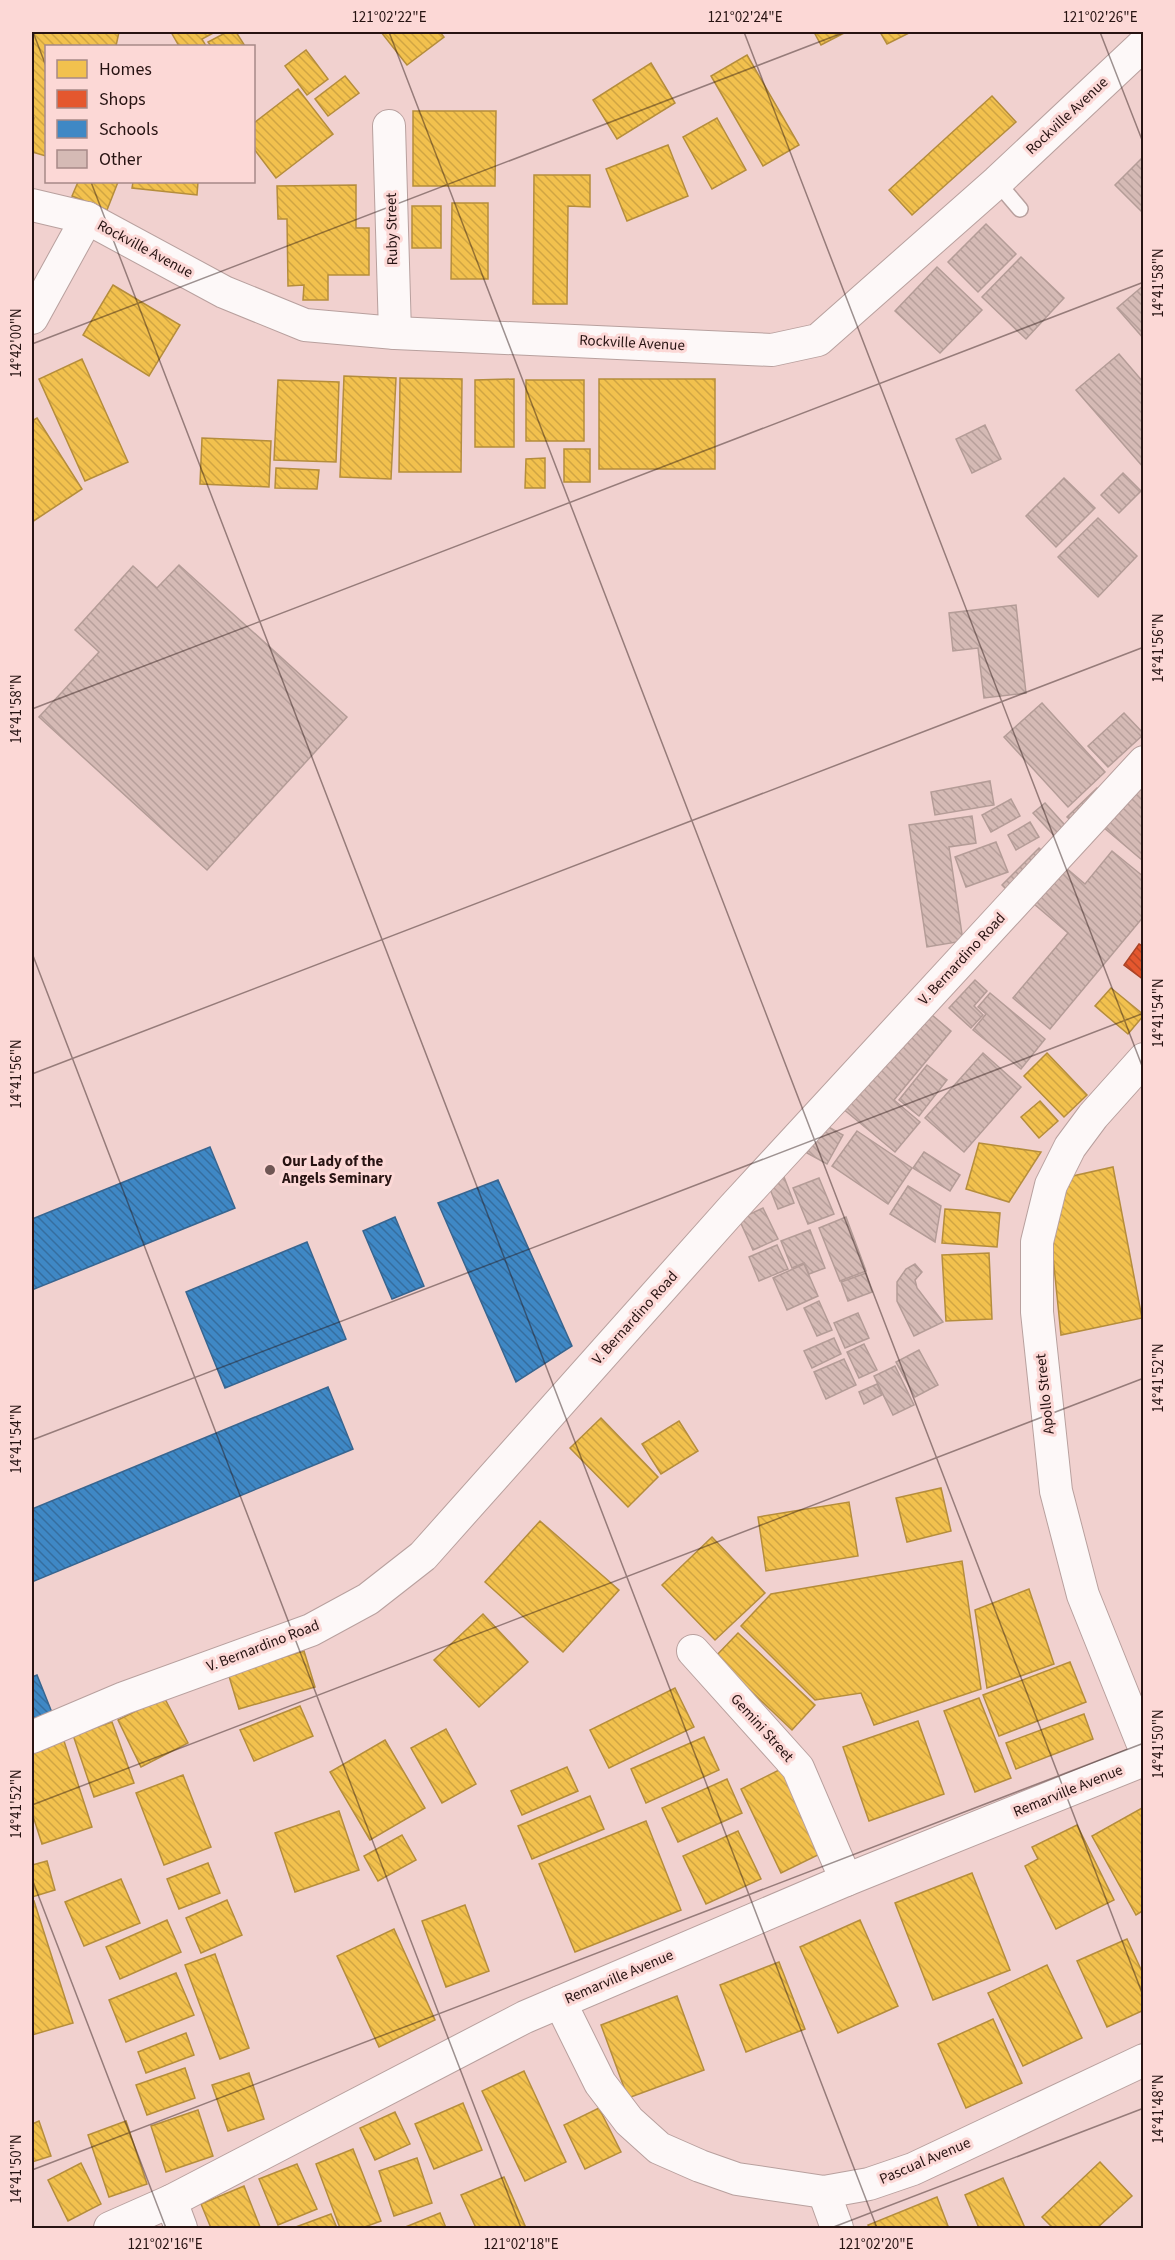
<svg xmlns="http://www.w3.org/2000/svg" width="1175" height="2260" font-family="'Source Sans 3',sans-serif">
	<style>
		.homes { fill: url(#homes-back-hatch); stroke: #b58d3c; stroke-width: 1.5 }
		.shops { fill: url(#shops-back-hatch); stroke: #ab4326; stroke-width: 1.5 }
		.schools { fill: url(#schools-back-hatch); stroke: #38658f; stroke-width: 1.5 }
		.building { fill: url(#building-back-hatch); stroke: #b49c97; stroke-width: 1.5 }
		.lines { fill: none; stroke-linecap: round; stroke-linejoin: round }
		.service-casing { stroke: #b8a09e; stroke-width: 18 }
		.minor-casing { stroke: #b8a09e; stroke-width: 34 }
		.service { stroke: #fdf8f8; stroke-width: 15 }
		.minor { stroke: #fdf8f8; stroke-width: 32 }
		.ticks { fill: none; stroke: #271312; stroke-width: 1.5; stroke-opacity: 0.45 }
		.poi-dot { fill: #6e5654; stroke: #fcd8d6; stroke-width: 2 }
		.labels { text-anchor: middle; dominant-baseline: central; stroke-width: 6; stroke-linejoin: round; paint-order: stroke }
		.street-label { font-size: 15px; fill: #271312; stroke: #fcd8d6 }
		.poi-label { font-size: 15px; font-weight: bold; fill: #271312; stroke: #fcd8d6; text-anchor: start }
		.neatline { fill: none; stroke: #271312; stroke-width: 2 }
		.ticks-label { font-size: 15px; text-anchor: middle; fill: #271312 }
	</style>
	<defs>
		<pattern id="homes-back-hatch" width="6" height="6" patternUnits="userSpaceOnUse" patternTransform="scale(1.5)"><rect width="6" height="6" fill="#f2c14e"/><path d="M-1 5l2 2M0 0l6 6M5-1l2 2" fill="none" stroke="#d0a543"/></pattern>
		<pattern id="shops-back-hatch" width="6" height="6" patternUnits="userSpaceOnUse" patternTransform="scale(1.5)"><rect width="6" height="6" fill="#e4572e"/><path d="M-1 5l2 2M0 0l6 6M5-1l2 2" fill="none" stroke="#b94726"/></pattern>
		<pattern id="schools-back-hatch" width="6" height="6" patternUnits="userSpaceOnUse" patternTransform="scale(1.5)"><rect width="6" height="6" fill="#3f88c5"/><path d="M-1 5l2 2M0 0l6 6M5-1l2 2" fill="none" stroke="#356e9f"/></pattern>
		<pattern id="building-back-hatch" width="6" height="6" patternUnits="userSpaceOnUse" patternTransform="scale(1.5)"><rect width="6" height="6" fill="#d5bab5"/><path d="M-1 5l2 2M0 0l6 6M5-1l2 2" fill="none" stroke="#b79f9b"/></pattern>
	</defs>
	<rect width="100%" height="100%" fill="#f1d1cf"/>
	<!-- homes -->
	<g class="homes">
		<polygon points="32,32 119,32 116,46 46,46 46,156 32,152 32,126 34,118 32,117"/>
		<polygon points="171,32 215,32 202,39 206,46 179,46"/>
		<polygon points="227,32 236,32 245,46 211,46 208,42"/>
		<polygon points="381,32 440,32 444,37 407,65"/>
		<polygon points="814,32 846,32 821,45"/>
		<polygon points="880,32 911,32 887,44"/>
		<polygon points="306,50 328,79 307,95 285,66"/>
		<polygon points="747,55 799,145 763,166 711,76"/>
		<polygon points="651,63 675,103 617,139 593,100"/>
		<polygon points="345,76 359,93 328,116 315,99"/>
		<polygon points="298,89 333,134 276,178 254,149 254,123"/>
		<polygon points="992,96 1016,122 912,215 889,190"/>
		<polygon points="413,111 496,111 495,186 413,186"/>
		<polygon points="717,118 746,170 712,189 683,137"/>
		<polygon points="668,145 688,196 627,221 606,169"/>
		<polygon points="534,175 590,175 590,207 568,206 567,304 533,304"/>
		<polygon points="78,182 118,182 107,210 72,196"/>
		<polygon points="133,182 198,182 197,195 132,188"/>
		<polygon points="356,185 356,228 369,228 369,275 328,275 328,300 303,300 304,285 288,286 287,219 278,219 277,186"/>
		<polygon points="452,203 488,203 488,279 451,279"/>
		<rect x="412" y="206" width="29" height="42"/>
		<polygon points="113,285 180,325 149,376 83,335"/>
		<polygon points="82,359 128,462 85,481 39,379"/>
		<polygon points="344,376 396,378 391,479 340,477"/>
		<polygon points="400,378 462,379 461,472 399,472"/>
		<polygon points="514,379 514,447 475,447 475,380"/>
		<rect x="599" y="379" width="116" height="90"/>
		<polygon points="278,380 339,382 336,462 274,460"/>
		<rect x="526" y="380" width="58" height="61"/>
		<polygon points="37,418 82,489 32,522 32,421"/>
		<polygon points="202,438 271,441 269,487 200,484"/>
		<rect x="564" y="449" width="26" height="33"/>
		<polygon points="545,458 545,488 525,488 526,459"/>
		<polygon points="276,468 319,470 317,489 275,488"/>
		<polygon points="1111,988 1144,1015 1128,1034 1095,1006"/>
		<polygon points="1047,1053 1087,1095 1064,1117 1024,1076"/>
		<polygon points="1040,1101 1058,1121 1039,1138 1021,1117"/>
		<polygon points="979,1143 1041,1152 1009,1202 966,1189"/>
		<polygon points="1113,1167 1142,1318 1061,1335 1050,1227 1064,1178"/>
		<polygon points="945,1209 1000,1213 997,1247 942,1243"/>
		<polygon points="989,1253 992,1319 946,1321 942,1255"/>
		<polygon points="601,1418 658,1477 628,1507 570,1448"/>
		<polygon points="679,1421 698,1451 661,1474 642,1444"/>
		<polygon points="941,1488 951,1531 907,1542 896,1498"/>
		<polygon points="849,1502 858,1556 766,1571 758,1517"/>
		<polygon points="540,1521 619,1590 563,1652 485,1582"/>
		<polygon points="712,1537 765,1593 715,1640 662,1585"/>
		<polygon points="962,1561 981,1689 874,1725 861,1693 815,1700 741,1626 771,1594"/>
		<polygon points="1029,1589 1054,1664 987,1688 975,1610"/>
		<polygon points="483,1614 528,1662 479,1707 434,1660"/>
		<polygon points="738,1633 815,1705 792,1730 715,1657"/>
		<polygon points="304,1651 315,1687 239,1709 228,1673"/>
		<polygon points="1070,1662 1086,1702 999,1736 983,1695"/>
		<polygon points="675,1688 694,1727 609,1768 590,1730"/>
		<polygon points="164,1697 188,1743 141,1767 118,1720"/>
		<polygon points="979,1698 1011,1778 975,1792 944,1711"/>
		<polygon points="300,1706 313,1736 254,1761 240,1730"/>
		<polygon points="1084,1714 1093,1739 1016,1769 1006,1743"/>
		<polygon points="918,1721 944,1794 869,1821 843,1747"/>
		<polygon points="112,1722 134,1783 94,1797 73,1735"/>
		<polygon points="446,1729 476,1784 442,1803 411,1748"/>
		<polygon points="704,1737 719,1770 646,1803 631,1769"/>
		<polygon points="63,1738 92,1827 42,1844 32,1813 32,1749"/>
		<polygon points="385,1740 425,1808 370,1840 330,1772"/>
		<polygon points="567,1767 578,1791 522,1815 511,1791"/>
		<polygon points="781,1769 822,1853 781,1873 741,1789"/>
		<polygon points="183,1775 211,1847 164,1865 136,1793"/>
		<polygon points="727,1779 742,1813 678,1842 662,1808"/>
		<polygon points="590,1796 604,1829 532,1859 518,1826"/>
		<polygon points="1142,1808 1144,1910 1136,1915 1092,1836"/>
		<polygon points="339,1811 359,1870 295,1892 275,1833"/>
		<polygon points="646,1821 681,1910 575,1952 539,1864"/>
		<polygon points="1077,1825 1114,1900 1056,1929 1025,1866 1038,1859 1032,1847"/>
		<polygon points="738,1831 761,1879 706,1904 683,1856"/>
		<polygon points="402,1835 416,1860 378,1881 364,1856"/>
		<polygon points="47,1861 55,1890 32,1897 32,1865"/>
		<polygon points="208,1863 220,1893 179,1909 167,1879"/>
		<polygon points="972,1873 1010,1970 933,2000 895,1903"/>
		<polygon points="121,1879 140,1923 84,1946 65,1902"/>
		<polygon points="227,1900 242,1935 201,1953 186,1918"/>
		<polygon points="34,1901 73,2023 32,2035 32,1902"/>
		<polygon points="465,1905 489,1971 446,1987 422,1921"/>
		<polygon points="167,1920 181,1952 120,1979 106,1947"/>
		<polygon points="860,1920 898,2006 838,2033 800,1947"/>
		<polygon points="394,1929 435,2020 379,2047 337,1956"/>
		<polygon points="1127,1939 1144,1976 1144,2010 1107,2027 1077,1961"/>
		<polygon points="215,1954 249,2048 220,2059 185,1965"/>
		<polygon points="779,1962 805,2029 746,2052 720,1985"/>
		<polygon points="1047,1965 1082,2038 1023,2066 988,1993"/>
		<polygon points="176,1973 194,2015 126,2042 109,2000"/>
		<polygon points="677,1996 704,2070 628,2098 601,2025"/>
		<polygon points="993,2019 1022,2083 966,2108 938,2044"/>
		<polygon points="186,2033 194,2055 146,2073 138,2052"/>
		<polygon points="185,2068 195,2098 147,2115 136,2085"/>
		<polygon points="524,2071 566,2162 525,2181 482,2091"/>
		<polygon points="249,2073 264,2119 228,2131 212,2085"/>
		<polygon points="463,2103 482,2150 434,2169 415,2124"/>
		<polygon points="599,2108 621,2152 585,2169 564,2125"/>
		<polygon points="198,2110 213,2156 166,2172 151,2126"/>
		<polygon points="395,2112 410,2144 375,2160 360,2128"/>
		<polygon points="39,2121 51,2156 32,2162 32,2124"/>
		<polygon points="126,2121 147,2184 109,2197 88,2135"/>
		<polygon points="353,2149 381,2221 362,2228 340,2228 316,2164"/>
		<polygon points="417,2158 432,2203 394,2216 379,2171"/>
		<polygon points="1100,2162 1132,2196 1097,2228 1053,2228 1042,2217"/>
		<polygon points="81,2163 101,2204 68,2221 48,2180"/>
		<polygon points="297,2164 317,2209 278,2225 259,2179"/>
		<polygon points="504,2177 526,2228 476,2228 461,2195"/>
		<polygon points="1003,2178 1025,2228 979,2228 965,2195"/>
		<polygon points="244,2186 260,2227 211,2228 201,2204"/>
		<polygon points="937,2197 948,2226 943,2228 870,2228 868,2225"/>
		<polygon points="440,2213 446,2228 403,2228"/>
		<polygon points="331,2214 337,2228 293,2228"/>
	</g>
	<!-- shops -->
	<polygon class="shops" points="1139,944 1144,947 1144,980 1124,965"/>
	<!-- schools -->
	<g class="schools">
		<polygon points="210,1147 235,1208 32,1290 32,1219"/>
		<polygon points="498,1180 572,1346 516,1382 438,1203"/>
		<polygon points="395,1217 424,1286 392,1299 363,1231"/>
		<polygon points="307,1242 346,1339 225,1388 186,1292"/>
		<polygon points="328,1387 353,1449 32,1582 32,1509"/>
		<polygon points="37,1675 53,1715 32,1724 32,1677"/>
	</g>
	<!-- building -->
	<g class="building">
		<polygon points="1144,156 1144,210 1142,212 1115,185"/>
		<polygon points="986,224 1016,254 978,292 948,262"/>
		<polygon points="1021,257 1064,298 1026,339 982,297"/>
		<polygon points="937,267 982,310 940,353 895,311"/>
		<polygon points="1144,285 1144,339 1117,308"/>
		<polygon points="1119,354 1144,383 1144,468 1076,390"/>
		<polygon points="985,425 1001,459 972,473 956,439"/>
		<polygon points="1123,473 1141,491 1119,513 1101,495"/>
		<polygon points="1064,478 1095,508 1056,547 1026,516"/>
		<polygon points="1098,518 1137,556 1098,597 1058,557"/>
		<polygon points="179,565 347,717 207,870 39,717 99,652 75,630 133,566 157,588"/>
		<polygon points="1016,605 1026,693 984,698 978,648 953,651 949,613"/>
		<polygon points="1042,703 1105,772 1068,807 1004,737"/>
		<polygon points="1124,713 1144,734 1108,767 1088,746"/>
		<polygon points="990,781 994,805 935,815 931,792"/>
		<polygon points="1140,783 1144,786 1144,858 1142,860 1103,827"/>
		<polygon points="1097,788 1107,799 1078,827 1067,817"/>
		<polygon points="1011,799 1020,816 991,832 982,815"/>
		<polygon points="1045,803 1072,833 1061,843 1033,813"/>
		<polygon points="972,816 976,843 949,847 963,941 927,947 909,825"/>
		<polygon points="1030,822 1039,837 1016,850 1008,835"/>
		<polygon points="996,842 1008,872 966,887 955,857"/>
		<polygon points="1039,848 1051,860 1014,897 1002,885"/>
		<polygon points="1112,851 1144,877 1144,916 1050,1029 1013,998 1068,933 1034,904 1065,867 1085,884"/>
		<polygon points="975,980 987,991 974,1006 983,1015 971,1028 949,1008"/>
		<polygon points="990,993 1045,1039 1021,1069 973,1030 986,1014 978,1007"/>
		<polygon points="926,1010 951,1031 894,1100 920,1122 895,1152 842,1108"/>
		<polygon points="983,1053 1021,1087 964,1152 925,1118"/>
		<polygon points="927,1065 947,1080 919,1116 899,1100"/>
		<polygon points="823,1124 843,1135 827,1164 807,1153"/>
		<polygon points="857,1131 912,1168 888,1204 832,1166"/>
		<polygon points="924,1152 960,1175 950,1191 913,1168"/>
		<polygon points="784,1177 794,1203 778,1209 768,1184"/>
		<polygon points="819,1178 834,1214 808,1224 793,1188"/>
		<polygon points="908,1186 941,1206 935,1242 890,1214"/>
		<polygon points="763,1208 778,1239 753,1250 739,1219"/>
		<polygon points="846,1217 866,1271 840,1281 819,1228"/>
		<polygon points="810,1230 825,1268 809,1274 804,1263 792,1268 781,1241"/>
		<polygon points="777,1245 788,1269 759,1281 749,1257"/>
		<polygon points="804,1264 818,1296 787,1310 773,1278"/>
		<polygon points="915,1264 922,1272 915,1280 917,1288 943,1322 914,1336 897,1301 897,1282 906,1269"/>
		<polygon points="866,1273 872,1292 848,1301 841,1282"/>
		<polygon points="819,1301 832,1330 817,1336 804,1308"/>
		<polygon points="858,1313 869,1338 845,1348 834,1323"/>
		<polygon points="834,1338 841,1354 812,1368 804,1351"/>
		<polygon points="864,1344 877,1370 859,1378 847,1352"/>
		<polygon points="919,1350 938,1385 915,1397 896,1362"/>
		<polygon points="844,1359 856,1385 826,1399 814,1372"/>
		<polygon points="895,1366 914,1405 893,1415 874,1376"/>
		<polygon points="877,1384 882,1395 864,1404 859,1392"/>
	</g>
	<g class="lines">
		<defs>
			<polyline id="service" points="997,182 1020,209"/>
			<g id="minor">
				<polyline points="389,126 395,333"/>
				<polyline points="32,205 87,218 224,292 305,325 395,333 772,350 818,340 997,182 1144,44"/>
				<polyline points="32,318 87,218"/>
				<polyline points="1144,1059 1093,1116 1070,1147 1051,1185 1037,1242 1037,1312 1056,1491 1083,1595 1144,1747"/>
				<polyline points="693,1651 798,1768 846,1880"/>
				<polyline points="32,1737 124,1698 311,1630 368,1599 423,1556 733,1208 1144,762"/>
				<polyline points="560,2002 600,2083 629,2121 659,2148 700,2166 737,2179 824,2192 869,2184 913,2169 1144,2060"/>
				<polyline points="824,2192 837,2228"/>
				<polyline points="171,2201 181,2228"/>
				<polyline points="110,2228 171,2201 525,2017 846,1880 1144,1760"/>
			</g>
		</defs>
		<!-- service casing -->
		<use href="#service" class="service-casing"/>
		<!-- minor casing -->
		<use href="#minor" class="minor-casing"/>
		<!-- service -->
		<use href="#service" class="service"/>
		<!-- minor -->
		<use href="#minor" class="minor"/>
	</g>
	<!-- ticks -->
	<path class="ticks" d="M33,32L46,66M389,32L1144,1998M744,32L1144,1071M1100,32L1144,145M91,182L877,2228M32,344L845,32M32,709L1144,282M32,953L521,2228M32,1074L1144,647M32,1440L1144,1013M32,1805L1144,1378M32,1879L166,2228M32,2170L1144,1743M831,2228L1144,2108"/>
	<!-- markers -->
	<circle class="poi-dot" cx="270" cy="1170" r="6"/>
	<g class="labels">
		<!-- street labels -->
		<g class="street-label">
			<text transform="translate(1067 116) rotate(-43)">Rockville Avenue</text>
			<text transform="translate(392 229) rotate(-91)">Ruby Street</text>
			<text transform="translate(145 249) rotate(28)">Rockville Avenue</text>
			<text transform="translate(632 343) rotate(3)">Rockville Avenue</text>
			<text transform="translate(962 959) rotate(-47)">V. Bernardino Road</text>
			<text transform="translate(635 1318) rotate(-48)">V. Bernardino Road</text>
			<text transform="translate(1045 1394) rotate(-96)">Apollo Street</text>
			<text transform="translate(263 1646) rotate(-21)">V. Bernardino Road</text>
			<text transform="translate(762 1728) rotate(48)">Gemini Street</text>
			<text transform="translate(1068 1791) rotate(-22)">Remarville Avenue</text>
			<text transform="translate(619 1977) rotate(-23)">Remarville Avenue</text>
			<text transform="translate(925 2161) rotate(-23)">Pascual Avenue</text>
		</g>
		<!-- poi labels -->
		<g class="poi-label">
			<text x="282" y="1161">Our Lady of the<tspan x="282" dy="17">Angels Seminary</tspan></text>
		</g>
	</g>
	<!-- border -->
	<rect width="1175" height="2260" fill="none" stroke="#fcd8d6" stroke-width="66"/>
	<!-- legend -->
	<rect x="45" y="45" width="210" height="138" fill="#fcd8d6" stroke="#a78988" stroke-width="1.5"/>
	<rect x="57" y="60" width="30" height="18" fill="#f2c14e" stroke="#a78988" stroke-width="1.5"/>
	<text x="99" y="75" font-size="18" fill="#271312">Homes</text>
	<rect x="57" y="90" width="30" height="18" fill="#e4572e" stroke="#a78988" stroke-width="1.5"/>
	<text x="99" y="105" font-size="18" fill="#271312">Shops</text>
	<rect x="57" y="120" width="30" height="18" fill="#3f88c5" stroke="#a78988" stroke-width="1.5"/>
	<text x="99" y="135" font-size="18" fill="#271312">Schools</text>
	<rect x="57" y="150" width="30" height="18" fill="#d5bab5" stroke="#a78988" stroke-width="1.5"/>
	<text x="99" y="165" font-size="18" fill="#271312">Other</text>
	<rect x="33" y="33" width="1109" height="2194" class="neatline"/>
	<g class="ticks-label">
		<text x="389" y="22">121°02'22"E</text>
		<text x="745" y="22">121°02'24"E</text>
		<text x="1100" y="22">121°02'26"E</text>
		<text transform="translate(1158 283) rotate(-90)" y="5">14°41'58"N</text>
		<text transform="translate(16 343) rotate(-90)" y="5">14°42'00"N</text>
		<text transform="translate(1158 648) rotate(-90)" y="5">14°41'56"N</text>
		<text transform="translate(16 709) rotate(-90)" y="5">14°41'58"N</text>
		<text transform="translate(1158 1013) rotate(-90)" y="5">14°41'54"N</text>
		<text transform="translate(16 1074) rotate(-90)" y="5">14°41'56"N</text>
		<text transform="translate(1158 1378) rotate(-90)" y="5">14°41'52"N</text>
		<text transform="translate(16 1439) rotate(-90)" y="5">14°41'54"N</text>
		<text transform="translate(1158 1744) rotate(-90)" y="5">14°41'50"N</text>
		<text transform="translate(16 1804) rotate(-90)" y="5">14°41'52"N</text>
		<text transform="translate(1158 2109) rotate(-90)" y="5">14°41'48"N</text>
		<text transform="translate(16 2169) rotate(-90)" y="5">14°41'50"N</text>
		<text x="165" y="2249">121°02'16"E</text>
		<text x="521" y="2249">121°02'18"E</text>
		<text x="876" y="2249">121°02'20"E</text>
	</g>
</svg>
